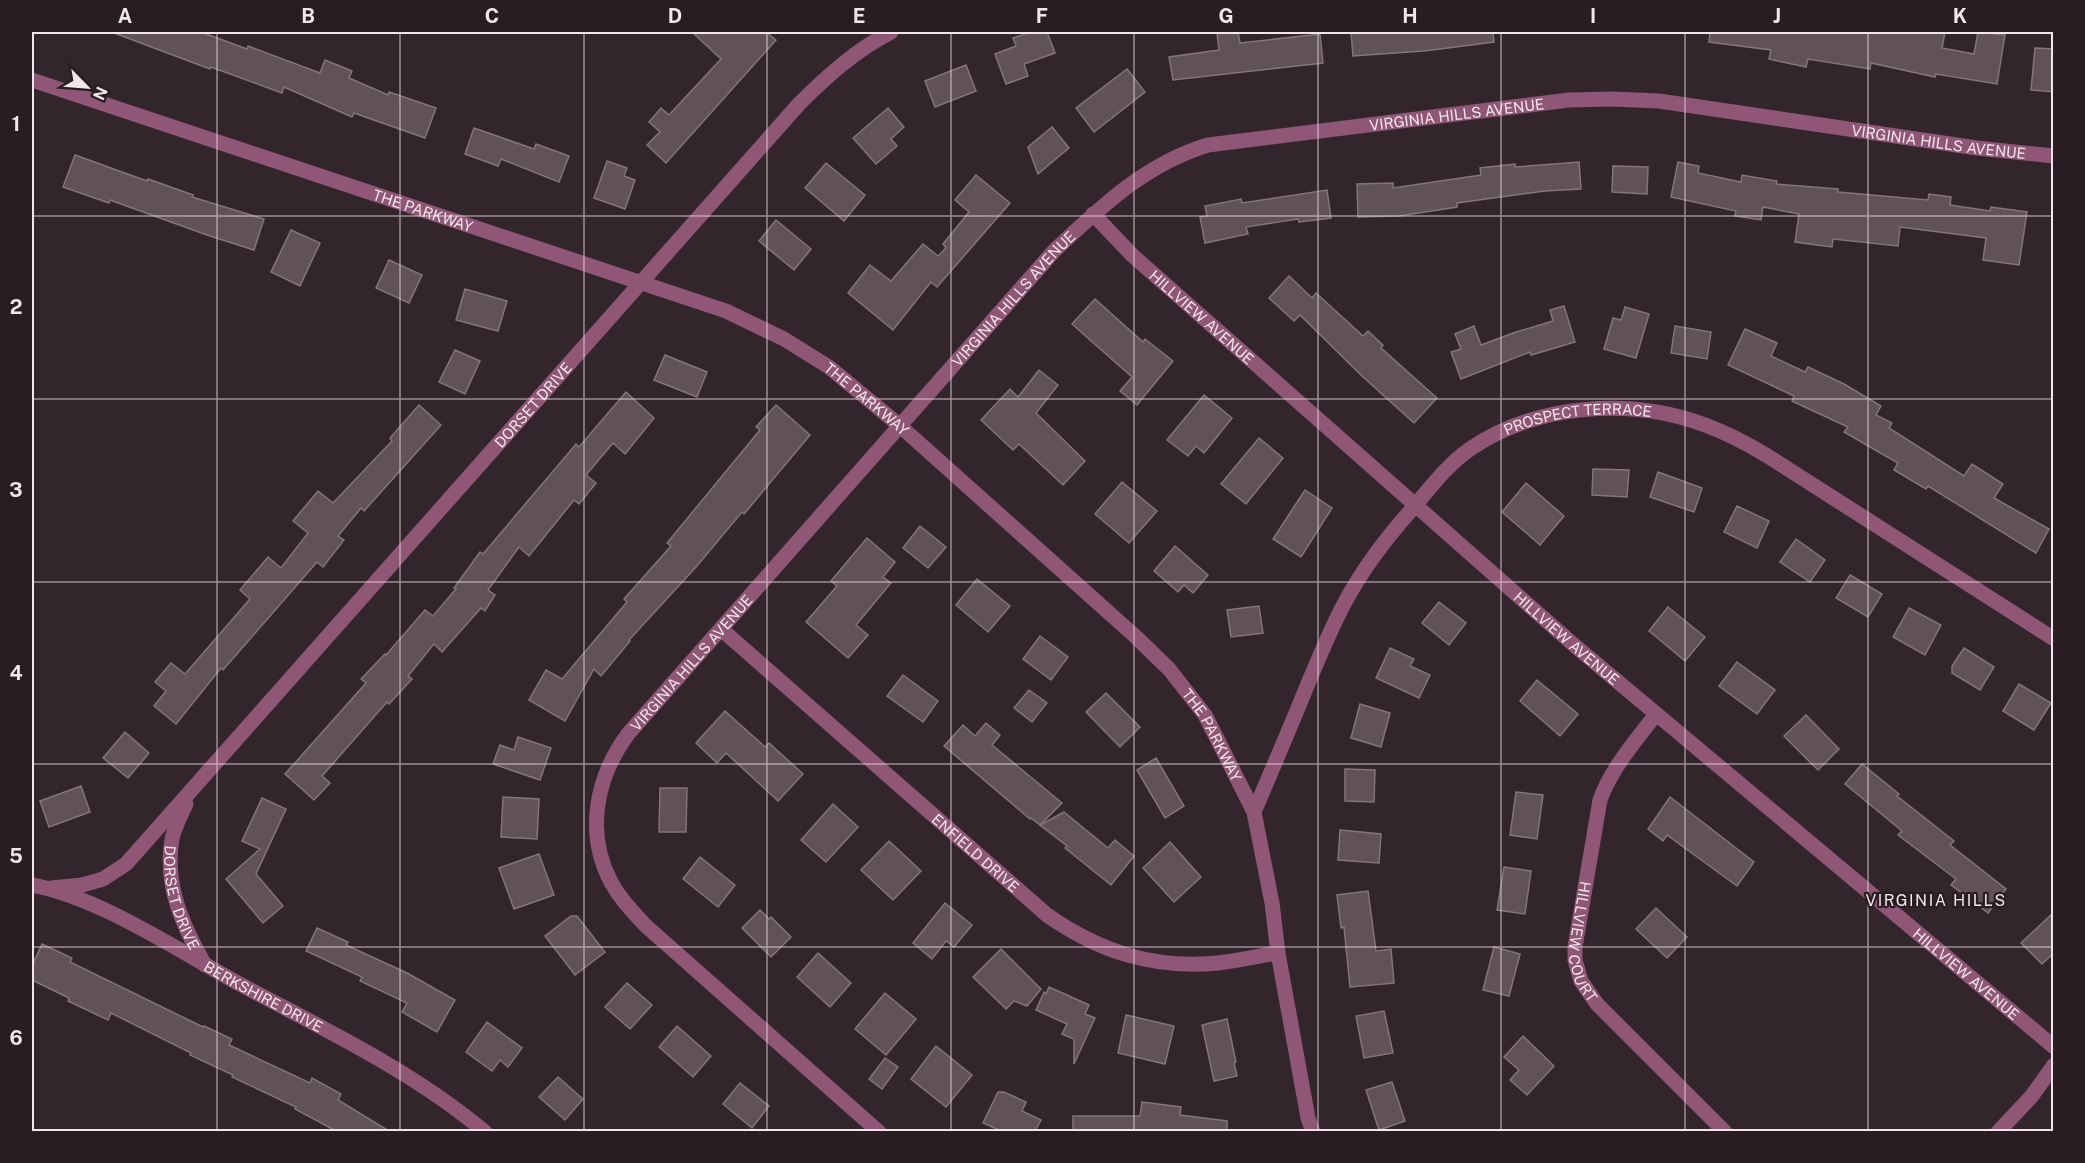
<svg xmlns="http://www.w3.org/2000/svg" width="2085" height="1163" font-family="'Public Sans',sans-serif">
	<style>
		.building { fill: #615159; stroke: #84747c; stroke-width: 1.5 }
		.lines { fill: none; stroke-linecap: round; stroke-linejoin: round }
		.minor { stroke: #8f5675; stroke-width: 15 }
		.tertiary { stroke: #8f5675; stroke-width: 15 }
		.grid { fill: none; stroke: #f0e6eb; stroke-width: 1.5; stroke-opacity: 0.55 }
		.labels { text-anchor: middle; dominant-baseline: central; stroke-width: 4.5; stroke-linejoin: round; paint-order: stroke }
		.street-label { font-size: 15px; fill: #f0e6eb; stroke: #291c22 }
		.neighbourhood-label { font-size: 16px; letter-spacing: 1.5px; fill: #f0e6eb; stroke: #291c22 }
		.neatline { fill: none; stroke: #f0e6eb; stroke-width: 2 }
		.grid-label { font-size: 20px; text-anchor: middle; font-weight: bold; fill: #f0e6eb }
	</style>
	<rect width="100%" height="100%" fill="#33252c"/>
	<!-- building -->
	<g class="building">
		<polygon points="114,32 201,32 247,49 248,46 320,73 325,60 352,71 349,78 388,95 389,92 436,108 425,138 354,113 352,117 284,87 282,93 211,67 210,69 114,33"/>
		<polygon points="692,32 766,32 776,40 666,163 647,145 660,132 649,122 661,108 669,115 721,59"/>
		<polygon points="1031,32 1047,32 1055,53 1024,64 1028,76 1006,84 995,54 1016,46 1013,38"/>
		<polygon points="1229,32 1238,32 1240,43 1320,34 1323,63 1173,80 1169,57 1219,50 1217,33"/>
		<polygon points="1351,32 1493,32 1494,42 1424,51 1353,56"/>
		<polygon points="1710,32 1945,32 1942,48 1974,54 1978,32 2005,35 1997,84 1936,74 1935,77 1871,63 1870,69 1808,59 1806,67 1769,59 1771,50 1709,42"/>
		<polygon points="2035,48 2054,49 2054,92 2031,90"/>
		<polygon points="966,65 976,91 935,107 925,81"/>
		<polygon points="1127,69 1145,92 1094,132 1076,108"/>
		<polygon points="888,108 904,127 891,139 897,146 876,164 853,138"/>
		<polygon points="1052,127 1069,148 1038,174 1028,147"/>
		<polygon points="474,128 534,149 536,144 569,156 559,182 501,159 498,166 465,154"/>
		<polygon points="75,155 147,181 148,179 193,195 192,197 264,219 254,250 207,235 110,200 109,203 63,187"/>
		<polygon points="607,161 627,168 624,176 635,180 625,209 594,198"/>
		<polygon points="1579,162 1581,189 1545,191 1457,203 1457,207 1399,216 1358,217 1357,184 1393,183 1393,188 1481,175 1480,168 1515,164 1515,167"/>
		<polygon points="1678,162 1699,166 1698,173 1741,182 1742,175 1777,181 1776,184 1838,189 1838,192 1928,200 1929,194 1951,197 1950,205 1990,211 1991,207 2027,212 2019,265 1983,260 1986,238 1900,227 1898,246 1833,239 1832,247 1795,242 1799,214 1763,207 1761,220 1735,216 1736,211 1671,197"/>
		<polygon points="826,163 865,195 844,221 805,188"/>
		<polygon points="1613,166 1648,167 1647,194 1612,192"/>
		<polygon points="976,175 1010,203 937,287 931,282 893,330 848,293 870,265 891,281 923,244 938,256 946,248 943,244 969,212 955,200"/>
		<polygon points="1327,190 1331,218 1299,222 1298,219 1246,227 1248,234 1205,243 1200,217 1207,216 1205,206 1241,199 1242,203"/>
		<polygon points="776,220 811,249 794,270 759,241"/>
		<polygon points="291,230 320,243 300,286 271,272"/>
		<polygon points="389,260 422,275 409,303 376,288"/>
		<polygon points="1289,276 1312,298 1316,293 1363,336 1368,331 1383,345 1381,348 1437,398 1414,423 1363,377 1300,315 1294,321 1269,298"/>
		<polygon points="465,289 507,301 498,331 456,320"/>
		<polygon points="1095,299 1143,342 1145,339 1173,361 1137,405 1120,391 1132,377 1072,324"/>
		<polygon points="1564,306 1575,342 1531,355 1530,352 1461,379 1451,352 1461,349 1455,334 1474,326 1481,345 1513,333 1553,321 1550,310"/>
		<polygon points="1625,307 1649,314 1636,358 1604,349 1613,318 1621,320"/>
		<polygon points="1675,326 1711,332 1707,359 1671,353"/>
		<polygon points="1745,329 1777,343 1771,356 1805,372 1808,367 1844,384 1881,406 1876,415 1892,423 1889,428 1964,476 1972,464 2003,484 1994,498 2049,529 2036,553 1928,486 1926,489 1894,470 1898,463 1844,432 1848,427 1792,401 1794,396 1728,365"/>
		<polygon points="455,350 480,361 465,394 439,382"/>
		<polygon points="665,355 707,372 697,397 654,380"/>
		<polygon points="1039,370 1058,385 1036,413 1085,461 1063,485 1019,444 1013,450 981,420 1010,389 1018,397"/>
		<polygon points="626,392 654,418 625,454 613,443 586,475 596,483 579,504 574,500 529,556 519,547 488,590 495,595 485,611 481,608 442,652 434,644 408,676 412,679 389,704 387,702 322,776 330,783 314,800 285,774 366,683 361,679 385,654 386,655 425,610 433,616 456,589 454,588 480,552 483,554 576,444 579,447"/>
		<polygon points="1204,395 1232,418 1204,453 1196,446 1188,456 1167,440"/>
		<polygon points="419,405 441,425 364,511 361,508 338,536 344,540 323,567 317,562 223,670 221,668 176,724 154,706 166,691 155,682 171,663 185,674 250,599 240,590 268,557 281,568 308,533 293,521 318,491 333,503 392,441 390,438"/>
		<polygon points="776,405 810,435 744,514 742,512 696,567 629,640 630,641 601,676 594,669 565,721 529,700 546,670 562,679 627,602 624,599 671,546 667,543 760,430 756,427"/>
		<polygon points="1259,438 1283,458 1246,504 1221,484"/>
		<polygon points="1593,469 1629,470 1627,497 1592,495"/>
		<polygon points="1658,472 1702,488 1694,512 1650,497"/>
		<polygon points="1122,482 1157,511 1129,543 1095,514"/>
		<polygon points="1526,483 1564,516 1540,545 1502,512"/>
		<polygon points="1305,490 1332,508 1301,557 1273,539"/>
		<polygon points="1737,506 1769,521 1757,548 1724,532"/>
		<polygon points="920,526 946,547 928,568 903,548"/>
		<polygon points="867,538 895,562 883,577 891,583 856,625 868,635 848,658 806,622 837,586 831,581"/>
		<polygon points="1796,539 1825,560 1810,582 1780,562"/>
		<polygon points="1175,546 1208,575 1193,593 1184,585 1178,592 1154,571"/>
		<polygon points="1850,575 1882,594 1868,617 1836,598"/>
		<polygon points="977,579 1010,606 988,632 956,605"/>
		<polygon points="1439,602 1466,623 1449,645 1422,623"/>
		<polygon points="1259,606 1263,633 1231,637 1227,610"/>
		<polygon points="1668,607 1705,637 1685,661 1649,631"/>
		<polygon points="1909,608 1941,625 1925,655 1893,637"/>
		<polygon points="1040,636 1068,657 1051,680 1023,659"/>
		<polygon points="1390,648 1414,659 1410,666 1430,675 1419,698 1376,678"/>
		<polygon points="1964,648 1994,667 1980,690 1952,673 1952,666"/>
		<polygon points="1737,662 1775,690 1757,714 1719,686"/>
		<polygon points="903,675 938,701 923,722 887,696"/>
		<polygon points="1537,680 1578,714 1560,736 1520,701"/>
		<polygon points="2019,684 2051,703 2034,730 2003,711"/>
		<polygon points="1029,690 1047,703 1032,722 1014,708"/>
		<polygon points="1106,693 1140,727 1120,747 1086,712"/>
		<polygon points="1360,704 1390,713 1381,747 1351,738"/>
		<polygon points="725,711 765,747 769,743 803,774 778,801 726,753 717,763 696,743"/>
		<polygon points="1806,715 1839,749 1818,770 1784,736"/>
		<polygon points="986,723 1000,735 992,745 1062,803 1040,825 1031,818 1030,819 944,746 963,725 975,736"/>
		<polygon points="125,732 149,753 128,778 103,758"/>
		<polygon points="518,737 551,748 540,780 493,764 500,745 514,750"/>
		<polygon points="1156,758 1184,806 1165,818 1137,770"/>
		<polygon points="1862,764 1899,794 1897,796 1954,841 1950,845 2006,889 1988,913 1951,885 1956,879 1898,835 1902,831 1845,784"/>
		<polygon points="1345,769 1375,770 1374,802 1345,801"/>
		<polygon points="81,786 90,812 49,827 40,801"/>
		<polygon points="660,788 687,788 686,832 659,832"/>
		<polygon points="1516,792 1543,795 1537,839 1510,835"/>
		<polygon points="503,797 539,799 537,839 501,837"/>
		<polygon points="1670,797 1754,862 1737,886 1667,835 1663,841 1648,829"/>
		<polygon points="262,798 286,809 256,874 283,906 263,923 226,879 260,849 242,841"/>
		<polygon points="833,804 858,827 826,862 801,840"/>
		<polygon points="1064,812 1108,848 1115,840 1134,856 1111,885 1065,848 1067,846 1040,825"/>
		<polygon points="1340,830 1381,834 1379,863 1338,860"/>
		<polygon points="889,841 921,871 893,900 861,870"/>
		<polygon points="1170,842 1201,877 1174,902 1143,868"/>
		<polygon points="539,854 554,895 514,909 499,868"/>
		<polygon points="700,857 735,885 718,907 683,879"/>
		<polygon points="1504,867 1531,871 1525,914 1497,910"/>
		<polygon points="1368,891 1376,951 1391,949 1394,983 1350,987 1344,927 1341,928 1337,895"/>
		<polygon points="945,903 972,925 954,947 946,941 932,959 913,943"/>
		<polygon points="1656,908 1687,937 1667,958 1636,929"/>
		<polygon points="760,910 769,919 771,917 791,937 771,957 742,928"/>
		<polygon points="2054,912 2054,953 2042,964 2021,943"/>
		<polygon points="571,916 577,916 605,952 575,975 545,936"/>
		<polygon points="317,928 348,942 346,945 407,973 455,1000 437,1032 402,1012 407,1003 360,981 362,977 306,951"/>
		<polygon points="42,944 72,958 70,962 203,1027 204,1026 232,1039 229,1045 310,1083 312,1078 341,1094 338,1100 389,1131 336,1131 295,1109 296,1107 232,1077 233,1075 190,1055 191,1053 111,1013 108,1020 68,1001 69,998 32,980 32,966"/>
		<polygon points="1494,947 1520,954 1509,996 1483,990"/>
		<polygon points="1001,949 1041,989 1027,1006 1014,1001 1006,1009 973,977"/>
		<polygon points="818,953 851,983 830,1007 797,977"/>
		<polygon points="627,983 652,1005 630,1029 605,1007"/>
		<polygon points="1049,987 1089,1005 1085,1014 1095,1018 1074,1064 1074,1039 1062,1034 1067,1024 1036,1010 1044,992 1046,994"/>
		<polygon points="885,993 916,1019 886,1055 855,1029"/>
		<polygon points="1384,1011 1393,1053 1364,1058 1356,1016"/>
		<polygon points="1126,1015 1174,1026 1165,1064 1118,1053"/>
		<polygon points="1227,1019 1236,1062 1234,1063 1237,1076 1214,1081 1202,1025"/>
		<polygon points="487,1022 522,1048 508,1067 500,1060 492,1071 466,1052"/>
		<polygon points="677,1026 711,1056 693,1077 659,1047"/>
		<polygon points="1523,1036 1554,1066 1527,1095 1510,1080 1519,1070 1504,1057"/>
		<polygon points="936,1046 972,1075 946,1107 911,1079"/>
		<polygon points="885,1058 898,1067 882,1089 869,1079"/>
		<polygon points="558,1077 583,1099 565,1120 539,1097"/>
		<polygon points="1392,1082 1405,1121 1379,1130 1366,1090"/>
		<polygon points="740,1083 769,1106 752,1128 723,1104"/>
		<polygon points="998,1092 1004,1092 1026,1102 1022,1111 1041,1120 1035,1131 1001,1131 983,1123"/>
		<polygon points="1142,1102 1181,1107 1180,1115 1227,1121 1227,1131 1073,1131 1073,1116 1140,1116"/>
	</g>
	<g class="lines">
		<!-- minor -->
		<g class="minor">
			<path id="s1" d="M1093,214L1133,256L1574,645L2054,1047"/>
			<path id="s2" d="M721,629L1047,915C1100,952 1153,969 1218,963C1238,961 1258,956 1278,953"/>
			<path id="s3" d="M1656,714C1635,742 1612,767 1600,800L1575,947V960L1581,981L1597,1004L1725,1132"/>
			<path id="s4" d="M186,804C181,815 174,828 172,839C164,886 183,926 205,965"/>
			<path id="s5" d="M1254,812C1272,770 1290,728 1307,686C1319,658 1330,630 1344,604C1363,568 1387,537 1413,508C1431,487 1447,465 1470,449C1536,404 1630,397 1705,425C1727,433 1746,443 1766,455L2054,639"/>
			<path id="s6" d="M32,885C98,897 176,949 236,982C321,1028 410,1069 485,1132"/>
			<path id="s7" d="M51,888L82,885L103,879L126,864L799,104C827,76 856,50 891,32"/>
			<path id="s8" d="M879,1132L646,926C633,912 620,899 611,882C585,833 596,777 628,734L1054,251C1101,207 1145,164 1208,145L1569,100L1612,99L1659,101L1977,148L2054,156"/>
			<polyline points="1998,1132 2031,1097 2054,1065"/>
		</g>
		<!-- tertiary -->
		<path class="tertiary" id="s9" d="M32,80L726,311L784,339L829,367L899,425L1136,637L1169,669L1205,715L1254,812L1272,903L1278,953L1308,1118L1313,1132"/>
	</g>
	<!-- grid -->
	<path class="grid" d="M217,32V1132M400,32V1132M584,32V1132M767,32V1132M951,32V1132M1134,32V1132M1318,32V1132M1501,32V1132M1685,32V1132M1868,32V1132M32,216H2054M32,399H2054M32,582H2054M32,764H2054M32,947H2054"/>
	<g class="labels">
		<!-- street labels -->
		<g class="street-label">
			<text stroke="none"><textPath href="#s8" startOffset="1608">VIRGINIA HILLS AVENUE</textPath></text>
			<text stroke="none"><textPath href="#s8" startOffset="2094">VIRGINIA HILLS AVENUE</textPath></text>
			<text stroke="none"><textPath href="#s9" startOffset="412">THE PARKWAY</textPath></text>
			<text stroke="none"><textPath href="#s8" startOffset="1106">VIRGINIA HILLS AVENUE</textPath></text>
			<text stroke="none"><textPath href="#s1" startOffset="150">HILLVIEW AVENUE</textPath></text>
			<text stroke="none"><textPath href="#s9" startOffset="898">THE PARKWAY</textPath></text>
			<text stroke="none"><textPath href="#s7" startOffset="694">DORSET DRIVE</textPath></text>
			<text stroke="none"><textPath href="#s5" startOffset="542">PROSPECT TERRACE</textPath></text>
			<text stroke="none"><textPath href="#s1" startOffset="636">HILLVIEW AVENUE</textPath></text>
			<text stroke="none"><textPath href="#s8" startOffset="620">VIRGINIA HILLS AVENUE</textPath></text>
			<text stroke="none"><textPath href="#s9" startOffset="1383">THE PARKWAY</textPath></text>
			<text stroke="none"><textPath href="#s2" startOffset="339">ENFIELD DRIVE</textPath></text>
			<text stroke="none"><textPath href="#s4" startOffset="98">DORSET DRIVE</textPath></text>
			<text stroke="none"><textPath href="#s3" startOffset="248">HILLVIEW COURT</textPath></text>
			<text stroke="none"><textPath href="#s1" startOffset="1158">HILLVIEW AVENUE</textPath></text>
			<text stroke="none"><textPath href="#s6" startOffset="258">BERKSHIRE DRIVE</textPath></text>
		</g>
		<!-- neighbourhood labels -->
		<g class="neighbourhood-label">
			<text x="1936" y="900">VIRGINIA HILLS</text>
		</g>
	</g>
	<!-- border -->
	<rect width="2085" height="1163" fill="none" stroke="#291c22" stroke-width="66"/>
	<!-- north arrow -->
	<g transform="translate(87 87) rotate(115)" stroke="#291c22" stroke-width="4.5" paint-order="stroke">
	<path d="M0-4.5L10 22L0 15L-10 22Z" fill="#f0e6eb"/>
	<text y="-9" font-size="16" font-weight="bold" text-anchor="middle" fill="#f0e6eb">N</text>
	</g>
	<rect x="33" y="33" width="2019" height="1097" class="neatline"/>
	<g class="grid-label">
		<text x="125" y="23">A</text>
		<text x="308" y="23">B</text>
		<text x="492" y="23">C</text>
		<text x="675" y="23">D</text>
		<text x="859" y="23">E</text>
		<text x="1042" y="23">F</text>
		<text x="1226" y="23">G</text>
		<text x="1410" y="23">H</text>
		<text x="1593" y="23">I</text>
		<text x="1777" y="23">J</text>
		<text x="1960" y="23">K</text>
		<text x="16" y="131">1</text>
		<text x="16" y="314">2</text>
		<text x="16" y="497">3</text>
		<text x="16" y="680">4</text>
		<text x="16" y="863">5</text>
		<text x="16" y="1045">6</text>
	</g>
</svg>
